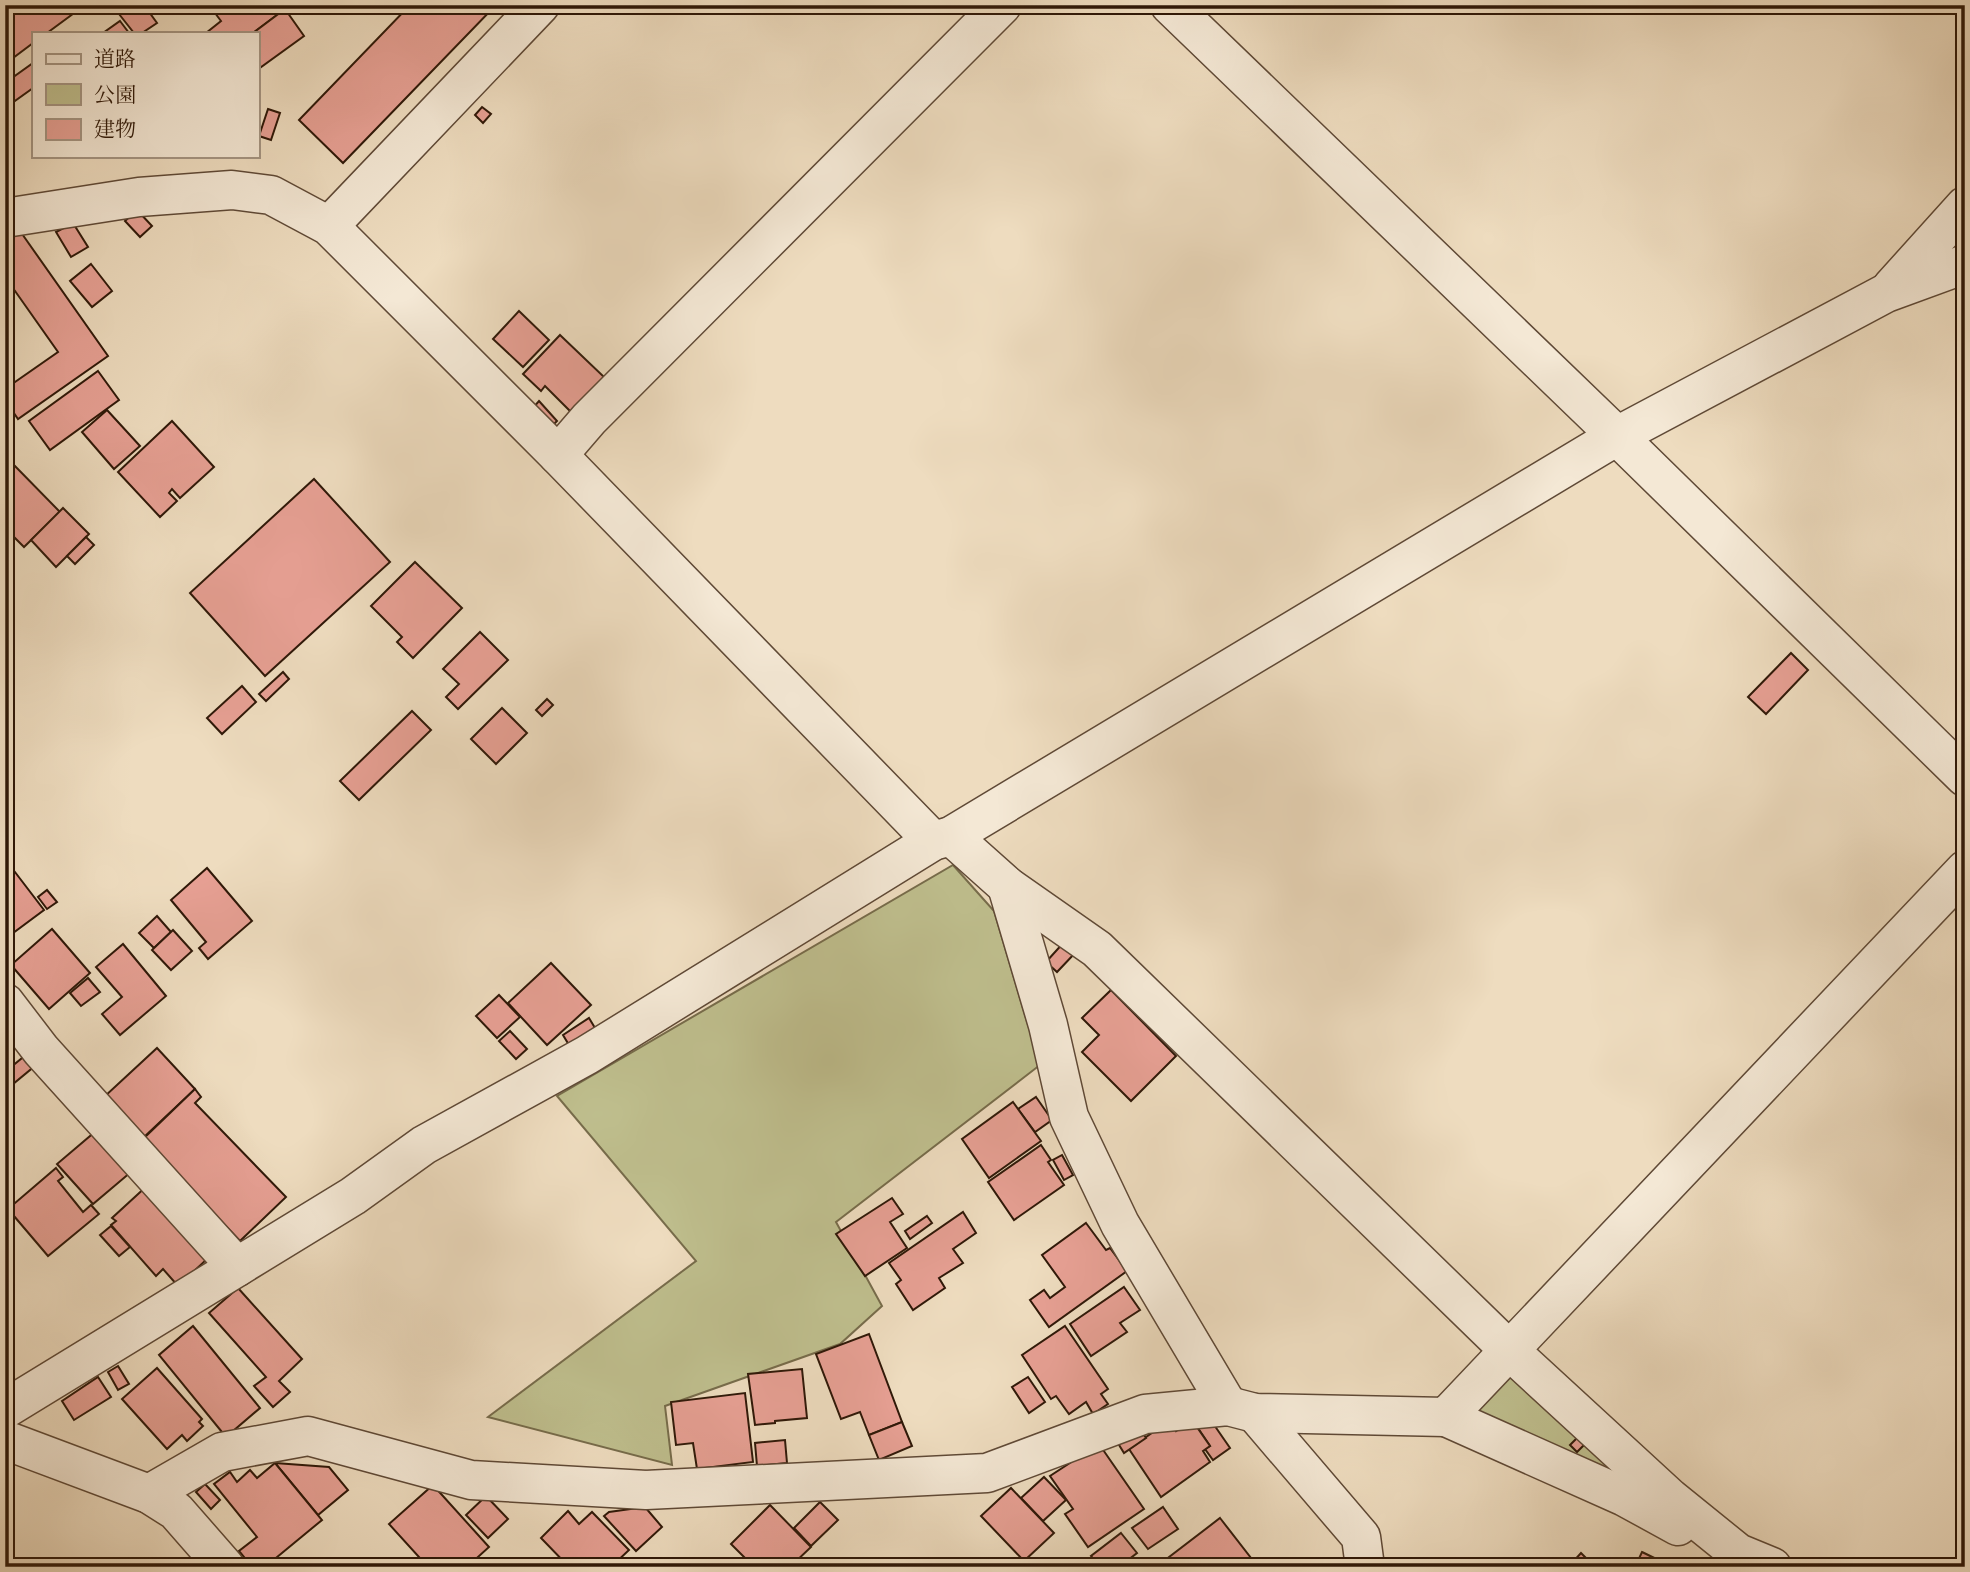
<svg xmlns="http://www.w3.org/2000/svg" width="1970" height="1572" font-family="Cardo,'Noto Serif JP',serif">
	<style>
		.green { fill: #bfbf8e; stroke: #776c4b; stroke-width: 2 }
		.building { fill: #e7a094; stroke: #2f1808; stroke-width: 2 }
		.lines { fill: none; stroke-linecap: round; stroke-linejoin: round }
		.minor-casing { stroke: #5f4936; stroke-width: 41 }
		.minor { stroke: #f4e8d5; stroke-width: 38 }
	</style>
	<rect width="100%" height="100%" fill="#eedcbf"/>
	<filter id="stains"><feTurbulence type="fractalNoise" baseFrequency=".00286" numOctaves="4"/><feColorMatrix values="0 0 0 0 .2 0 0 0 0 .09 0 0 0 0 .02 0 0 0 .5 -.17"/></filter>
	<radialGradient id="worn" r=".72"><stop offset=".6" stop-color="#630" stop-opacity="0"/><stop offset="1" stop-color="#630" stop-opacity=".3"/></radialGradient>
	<!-- green -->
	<g class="green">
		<polygon points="953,865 994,911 1040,1065 836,1222 882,1306 840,1344 665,1406 672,1465 488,1417 696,1261 557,1096"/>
		<polygon points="1506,1369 1615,1472 1458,1416"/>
	</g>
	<!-- building -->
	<g class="building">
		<polygon points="5,5 85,5 47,33 33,33 33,43 5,64"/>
		<polygon points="130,5 144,5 157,23 142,33 134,33 119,14"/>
		<polygon points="209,5 289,5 289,6 253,33 206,33 221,21"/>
		<polygon points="410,5 496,5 343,163 299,120"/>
		<polygon points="285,9 304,36 257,70 257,33 253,33"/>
		<polygon points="120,21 129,33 103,33"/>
		<polygon points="33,63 33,88 5,108 5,83"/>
		<polygon points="482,107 491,114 483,123 475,115"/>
		<polygon points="268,109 280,113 271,140 259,136"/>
		<polygon points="137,210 152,226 140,237 125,221"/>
		<polygon points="73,223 88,247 71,257 56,232"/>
		<polygon points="20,231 108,356 18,419 5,400 5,389 58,352 8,281 5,283 5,241"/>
		<polygon points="91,264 112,291 92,307 70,281"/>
		<polygon points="519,311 549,340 523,367 493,339"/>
		<polygon points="560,335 604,377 571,412 545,386 541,391 523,374"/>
		<polygon points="98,371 119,400 50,450 29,421"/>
		<polygon points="539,401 557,421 551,427 532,409"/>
		<polygon points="107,410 140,446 114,469 82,432"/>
		<polygon points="172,421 214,467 180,498 172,489 169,493 177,501 160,517 118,472"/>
		<polygon points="11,462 60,512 24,547 5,528 5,469"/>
		<polygon points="314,479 390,562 265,676 190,593"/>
		<polygon points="63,508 89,534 56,567 31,540"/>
		<polygon points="86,537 94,545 75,564 67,556"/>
		<polygon points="415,562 462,608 413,658 397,642 402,637 371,606"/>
		<polygon points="480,632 508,660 458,709 446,697 459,684 443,669"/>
		<polygon points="1791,653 1808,670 1766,714 1748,697"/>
		<polygon points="283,672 289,679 266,701 259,694"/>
		<polygon points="242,686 256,702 222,734 207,718"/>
		<polygon points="547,699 553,705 542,716 536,710"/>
		<polygon points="502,708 527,733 496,764 471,739"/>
		<polygon points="412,711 431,730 359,800 340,781"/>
		<polygon points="5,859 44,910 5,939"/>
		<polygon points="207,868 252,921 208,959 199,948 206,942 171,900"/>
		<polygon points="47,890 57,902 47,909 38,897"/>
		<polygon points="157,916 171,932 154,948 139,933"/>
		<polygon points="52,929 90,973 49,1009 11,965"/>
		<polygon points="173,930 192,951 171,970 152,950"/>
		<polygon points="1065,941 1076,952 1057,972 1046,962"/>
		<polygon points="123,944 166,996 120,1035 102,1014 122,997 96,967"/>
		<polygon points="551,963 591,1005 547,1045 508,1003"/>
		<polygon points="88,978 100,992 81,1006 70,993"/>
		<polygon points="1111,990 1176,1056 1131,1101 1082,1052 1099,1035 1082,1018"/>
		<polygon points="499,995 520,1017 497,1038 476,1016"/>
		<polygon points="589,1018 595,1028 569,1045 563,1035"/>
		<polygon points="510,1031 527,1049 516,1059 499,1041"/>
		<polygon points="157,1048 195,1089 142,1139 104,1097"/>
		<polygon points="27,1054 36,1065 13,1084 5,1075 5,1072"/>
		<polygon points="195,1089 201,1097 195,1103 286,1197 240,1241 143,1139"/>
		<polygon points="1036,1097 1052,1120 1035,1132 1018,1109"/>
		<polygon points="1013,1102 1041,1141 989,1178 962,1139"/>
		<polygon points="96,1131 131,1172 93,1204 57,1164"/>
		<polygon points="1041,1145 1051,1160 1048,1162 1064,1185 1014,1220 988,1182"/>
		<polygon points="1062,1155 1073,1175 1064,1180 1053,1160"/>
		<polygon points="56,1168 63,1177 58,1181 83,1212 91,1205 99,1214 48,1256 8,1209"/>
		<polygon points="149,1184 206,1260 178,1286 163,1269 156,1276 111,1225 116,1221 112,1218"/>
		<polygon points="892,1198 903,1214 890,1222 907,1248 865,1276 836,1234"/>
		<polygon points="963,1212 976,1233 953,1249 963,1263 939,1278 945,1288 913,1310 896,1284 901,1280 889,1263"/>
		<polygon points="927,1216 932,1223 910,1239 905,1231"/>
		<polygon points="1086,1223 1106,1250 1110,1248 1127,1271 1049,1327 1030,1300 1044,1290 1050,1298 1065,1287 1042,1255"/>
		<polygon points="111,1226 130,1247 119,1256 100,1235"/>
		<polygon points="1124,1287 1140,1310 1120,1323 1127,1332 1091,1356 1070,1324"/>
		<polygon points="238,1288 302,1359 279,1381 290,1392 273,1407 254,1386 266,1377 209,1313"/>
		<polygon points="193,1326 260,1408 226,1437 159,1355"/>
		<polygon points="1065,1326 1108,1389 1101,1394 1108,1404 1093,1414 1086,1402 1069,1414 1056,1396 1051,1399 1022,1355"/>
		<polygon points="869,1334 902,1422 869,1435 860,1412 841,1419 816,1354"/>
		<polygon points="118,1366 129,1384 118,1390 108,1372"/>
		<polygon points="157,1368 202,1419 199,1422 203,1426 187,1441 182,1435 167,1449 122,1399"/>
		<polygon points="802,1369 807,1418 775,1421 775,1423 755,1425 748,1374"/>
		<polygon points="98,1377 111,1397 74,1420 62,1401"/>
		<polygon points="1028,1377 1045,1402 1029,1413 1012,1387"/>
		<polygon points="745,1393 753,1462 697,1469 693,1443 676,1445 671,1402"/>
		<polygon points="1210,1419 1230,1448 1213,1460 1205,1449 1210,1446 1198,1428"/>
		<polygon points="1192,1420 1210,1446 1203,1451 1210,1462 1161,1497 1129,1449 1169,1421 1176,1431"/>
		<polygon points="902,1422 912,1446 879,1460 869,1435"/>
		<polygon points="1138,1426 1146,1438 1124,1453 1116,1440"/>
		<polygon points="1578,1437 1585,1444 1577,1452 1570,1445"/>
		<polygon points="785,1440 787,1463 757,1466 755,1443"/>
		<polygon points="1099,1444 1144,1509 1088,1547 1065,1514 1073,1509 1050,1476"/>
		<polygon points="275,1463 329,1467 348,1490 318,1515"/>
		<polygon points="275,1463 322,1520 265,1567 252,1567 239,1551 257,1537 214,1484 230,1472 237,1482 250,1470 257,1478"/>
		<polygon points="1044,1477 1066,1500 1043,1521 1021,1498"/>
		<polygon points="205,1484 220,1500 211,1509 196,1492"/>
		<polygon points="433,1485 489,1547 467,1567 428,1567 389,1524"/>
		<polygon points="1011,1488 1054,1533 1024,1561 981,1516"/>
		<polygon points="486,1496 508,1519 488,1538 466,1515"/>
		<polygon points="820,1502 838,1520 811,1546 794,1528"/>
		<polygon points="770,1505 811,1547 790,1567 754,1567 731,1544"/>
		<polygon points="645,1507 662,1527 636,1551 604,1516 609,1512"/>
		<polygon points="1163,1507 1178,1529 1148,1549 1132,1528"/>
		<polygon points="568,1511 579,1524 592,1512 629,1550 611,1567 569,1567 541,1538"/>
		<polygon points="1220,1518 1258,1567 1162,1567 1160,1564"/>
		<polygon points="1121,1533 1137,1553 1119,1567 1100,1567 1091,1556"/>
		<polygon points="1642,1552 1673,1567 1635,1567"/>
		<polygon points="1581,1553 1595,1567 1577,1567 1572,1563"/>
	</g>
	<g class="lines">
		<defs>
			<g id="minor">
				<polyline points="1170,5 1617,436 1965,777"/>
				<polyline points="5,218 139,197 232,190 271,195 329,226 558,455 933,841"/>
				<polyline points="329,226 540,5"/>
				<polyline points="1892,287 1965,206"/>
				<polyline points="558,455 589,419 1002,5"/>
				<polyline points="951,836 1007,886 1097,949 1510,1351 1670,1498 1738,1553 1772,1567"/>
				<polyline points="1007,886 1048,1025 1069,1117 1120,1224 1228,1406"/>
				<polyline points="5,1003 41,1050 237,1267"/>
				<polyline points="5,1409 353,1196 424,1145 587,1055 933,841 951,836 1617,436 1886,293 1965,264"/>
				<polyline points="1255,1413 1361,1537 1365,1567"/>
				<polyline points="1446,1417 1625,1497 1678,1526"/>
				<polyline points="5,1440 149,1494 176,1511 225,1567"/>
				<polyline points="149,1494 222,1452 308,1436 471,1480 646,1490 987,1473 1145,1414 1228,1406 1255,1413 1446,1417 1965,870"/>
			</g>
		</defs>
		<!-- minor casing -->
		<use href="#minor" class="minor-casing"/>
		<!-- minor -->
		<use href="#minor" class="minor"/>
	</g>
	<!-- margin -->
	<rect width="1970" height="1572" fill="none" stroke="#eedcbf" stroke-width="28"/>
	<rect x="7" y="7" width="1956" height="1558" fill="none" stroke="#2f1808" stroke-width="3.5"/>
	<rect x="14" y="14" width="1942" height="1544" fill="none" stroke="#2f1808" stroke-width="2"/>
	<!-- legend -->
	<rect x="32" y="32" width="228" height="126" fill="#f4e8d5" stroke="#a59583" stroke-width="2"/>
	<rect x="46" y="54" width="35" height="10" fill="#f4e8d5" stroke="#a59583" stroke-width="2"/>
	<text x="94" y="66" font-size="21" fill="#2f1808">道路</text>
	<rect x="46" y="84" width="35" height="21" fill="#bfbf8e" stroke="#a59583" stroke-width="2"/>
	<text x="94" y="102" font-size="21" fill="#2f1808">公園</text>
	<rect x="46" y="119" width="35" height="21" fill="#e7a094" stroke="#a59583" stroke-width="2"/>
	<text x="94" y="136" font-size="21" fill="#2f1808">建物</text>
	<rect width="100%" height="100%" filter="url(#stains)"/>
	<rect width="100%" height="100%" fill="url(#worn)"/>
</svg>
